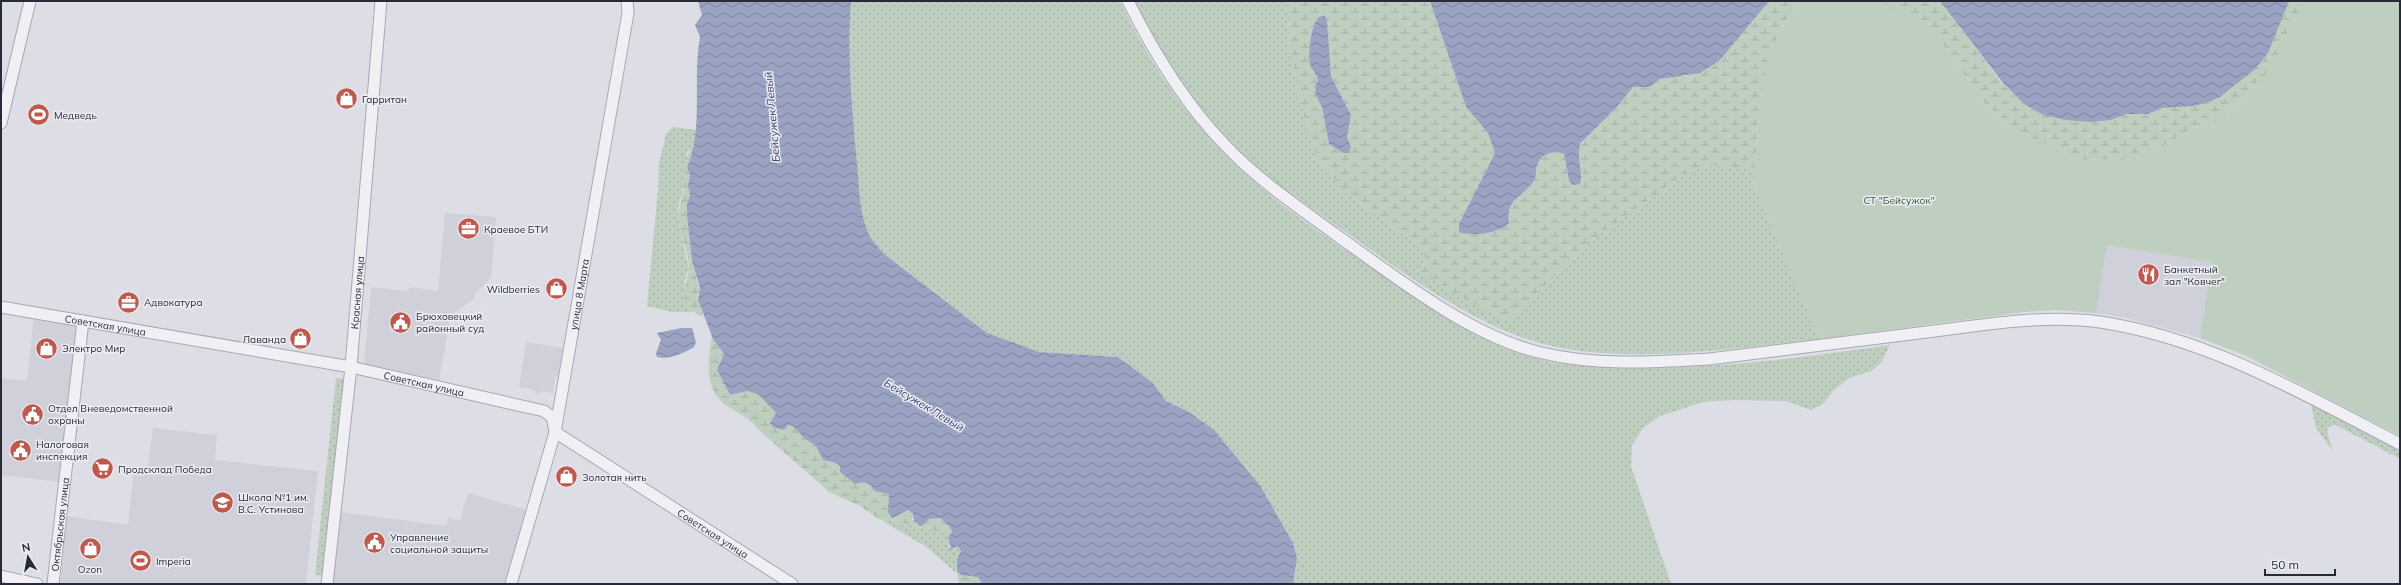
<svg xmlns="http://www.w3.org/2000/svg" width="2401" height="585" font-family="Mulish,sans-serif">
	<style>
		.built { fill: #cfd0da }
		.grass { fill: url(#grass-dots) }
		.wetland { fill: url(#wetland-marsh); fill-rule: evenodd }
		.garden { fill: #becebf }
		.water { fill: url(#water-waves) }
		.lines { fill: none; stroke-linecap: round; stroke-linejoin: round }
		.minor-casing { stroke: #a7a8b2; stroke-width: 13 }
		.minor { stroke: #efeff4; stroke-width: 11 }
		.labels { text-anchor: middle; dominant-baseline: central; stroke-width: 3; stroke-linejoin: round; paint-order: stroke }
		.poi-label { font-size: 10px; fill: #282a3a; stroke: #ecedf3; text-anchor: start }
		.park-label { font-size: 10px; fill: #365438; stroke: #ecedf3 }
		.street-label { font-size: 10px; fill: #282a3a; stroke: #ecedf3 }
		.water-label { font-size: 11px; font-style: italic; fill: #36406a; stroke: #ecedf3 }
	</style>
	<defs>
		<pattern id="grass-dots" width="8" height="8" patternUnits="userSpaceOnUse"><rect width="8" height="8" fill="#becebf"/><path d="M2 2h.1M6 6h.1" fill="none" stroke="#a3b1a5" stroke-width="1.8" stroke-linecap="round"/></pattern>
		<pattern id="wetland-marsh" width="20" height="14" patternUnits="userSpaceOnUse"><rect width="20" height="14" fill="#becebf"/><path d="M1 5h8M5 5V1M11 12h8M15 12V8" fill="none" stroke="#a3b1a5"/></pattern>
		<pattern id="water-waves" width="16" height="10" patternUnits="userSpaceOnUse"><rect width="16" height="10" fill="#9aa3c2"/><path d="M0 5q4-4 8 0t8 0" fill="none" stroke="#7e859f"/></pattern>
	</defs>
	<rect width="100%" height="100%" fill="#dddee5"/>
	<!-- built -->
	<g class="built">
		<polygon points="445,213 496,217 491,278 475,294 474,299 451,315 439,380 364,364 371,287 407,291 412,287 438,291"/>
		<polygon points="2107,245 2212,262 2200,338 2127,318 2096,313"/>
		<polygon points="34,316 78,324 60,482 1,475 1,378 27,381"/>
		<polygon points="526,342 563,348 558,377 555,377 553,393 541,391 540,394 535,393 535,390 519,387"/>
		<polygon points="153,428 217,435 215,460 318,471 306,584 60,584 67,516 128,525 134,468 148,466"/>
		<polygon points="468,493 527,510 506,584 333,584 340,512 446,526 448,517 460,520"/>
	</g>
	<!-- grass -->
	<g class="grass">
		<path d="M851,1H1120C1149,63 1189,122 1240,169C1285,211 1344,249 1396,284C1442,315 1490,349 1546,361C1570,366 1595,366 1620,367C1711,370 1800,358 1890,345L1881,363L1871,371L1849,378L1834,390L1822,405L1811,410L1786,401L1734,400L1703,402L1660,416L1643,428L1632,445L1631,466L1671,584H1293L1297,558L1293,543L1261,487L1189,412L1166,401L1153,383L1118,357L1039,352L987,333L884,254C878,247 871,240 868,232C859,211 859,185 857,163C852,108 847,56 851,1Z"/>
		<path d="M1134,1H1286L1289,47L1304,116L1319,163L1344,192L1419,246L1426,258L1421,272L1462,298L1507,321L1601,234L1683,175L1700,167L1722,165L1755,174L1754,185L1819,339C1735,348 1635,364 1551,346C1474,328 1397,268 1333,223C1301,200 1265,179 1238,150C1195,105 1162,56 1134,1Z"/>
		<polygon points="673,127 696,130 694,144 687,153 684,185 678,208 679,225 689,269 684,282 687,304 693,312 672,312 647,306 658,190 659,163 666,134"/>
		<polygon points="336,378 346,379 324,576 315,575"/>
		<polygon points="2311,404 2400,448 2400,459 2336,425 2330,426 2327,430 2332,450 2316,428"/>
		<polygon points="876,517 945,533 951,543 948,550 958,546 961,551 957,559 956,573 928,548"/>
	</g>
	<!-- wetland -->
	<g class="wetland">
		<path d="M1286,1H1430L1466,107L1488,133L1495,153L1459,224L1509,223C1506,198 1521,199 1534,181C1537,175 1535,168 1538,163C1542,153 1555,150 1564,154L1569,181L1582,176L1578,150L1582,143L1617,107L1633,87H1650L1660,79L1670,76H1687L1752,20L1769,1H1800C1759,50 1758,113 1755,174L1722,165L1700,167L1683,175L1601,234L1507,321L1462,298L1421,272L1426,258L1419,246L1344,192L1319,163L1304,116L1289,47ZM1327,19L1331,76L1351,115L1347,137L1351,147L1349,153H1343L1329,144L1322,107L1316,96L1315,86L1318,81C1317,75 1313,72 1312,67C1305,47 1316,34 1327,19Z"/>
		<polygon points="1880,1 1940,1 2002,83 2024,104 2043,115 2066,120 2110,120 2127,114 2148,114 2162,108 2207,103 2220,97 2278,25 2289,1 2305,1 2281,44 2279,60 2230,111 2213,123 2196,128 2162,146 2121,160 2083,159 2033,139 2008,124 1986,105 1942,43"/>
		<path d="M694,144L693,157L687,168L690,174L688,186L690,195L687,204V215L692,261L700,292L697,295L703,317C696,314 691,311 687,304C680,290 688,282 689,268C689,253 681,238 679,223C677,210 682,200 684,187C686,170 683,159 694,144Z"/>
		<path d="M712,335L724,355L717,370L730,395L747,391L758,394L776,413L770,422L785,427L789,425L793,426L804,438L816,446L823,460L837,463L840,466V472C850,479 852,484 865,482L886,494H889L891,495L888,503L911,511L913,514L912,520L924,522L929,519L940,518L950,527L952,532L948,537L945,533L876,517L860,506L829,492L760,431C748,415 736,414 722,402C703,385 709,356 712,335Z"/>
		<polygon points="956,567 957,571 967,576 978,577 982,584 959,584"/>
	</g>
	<!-- garden -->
	<polygon class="garden" points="1800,1 1880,1 1913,18 1942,43 1986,105 2008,124 2033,139 2083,159 2121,160 2162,146 2196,128 2213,123 2230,111 2279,60 2281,44 2305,1 2400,1 2400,436 2244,355 2200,338 2212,262 2107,245 2096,313 2055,310 2024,312 1819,339 1754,185 1759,103 1764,77 1771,49 1790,14"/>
	<!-- water -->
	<g class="water">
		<path d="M698,1H851C847,56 852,108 857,163C859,185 859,211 868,232C871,240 878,247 884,254L987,333L1039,352L1118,357L1153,383L1166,401L1189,412L1214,430L1261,487L1293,543L1297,558L1293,584H982L978,577L961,575L957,571V559L961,551L958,546L947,551L951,547L948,537L952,532L950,527L940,518L929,519L922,526L919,525L918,523L914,522L913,514L908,510L892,518L888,512L889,494L875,491C869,482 865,481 855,484L840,472V466L836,463L823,460L816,446L804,438L793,426L788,425L784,430L773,427L770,423L776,413L758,394L747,391L730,395L717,370L724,354L713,339L698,300L700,288L692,261L687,215V204L690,195L688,186L690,174L687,168C704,128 692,80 700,37L695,25L702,15Z"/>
		<path d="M1430,1H1769L1720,60L1700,73L1660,79L1650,87H1633L1617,107L1581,143C1575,156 1584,170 1580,184L1573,185L1569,181L1564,154C1555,150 1542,153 1538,163C1535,168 1537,175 1534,181C1521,199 1506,198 1509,223C1500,233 1471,237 1459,232V224L1495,153L1488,133L1466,107Z"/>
		<polygon points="1940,1 2289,1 2268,53 2255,69 2220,97 2207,103 2192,106 2162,108 2148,114 2127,114 2110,120 2091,122 2066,120 2043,115 2024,104 2003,83"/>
		<path d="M1324,16L1327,19L1331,76L1351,115L1347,137L1351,147L1349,153H1343L1329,144L1322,107L1316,96L1315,86L1318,81C1317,75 1314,72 1311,67C1307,55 1311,25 1319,17Z"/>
		<path d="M681,328H692L696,342L694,347C685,353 668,360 657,357L656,353L661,340L657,333Z"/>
	</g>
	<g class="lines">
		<defs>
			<g id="minor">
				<path d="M1128,1C1154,53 1184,103 1225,145C1258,180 1297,206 1335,234C1394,276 1471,337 1542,353C1596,366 1654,362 1709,359C1782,350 1855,341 1927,332C1984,325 2043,314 2100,322C2208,338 2305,395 2400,444"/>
				<polyline points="1,123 30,1"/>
				<path id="s1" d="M1,307L351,367L544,411L552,417L555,432L792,584"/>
				<polyline points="1,576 37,584"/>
				<path id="s2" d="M53,584L83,321"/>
				<path id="s3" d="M327,584L351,367L381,1"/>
				<path id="s4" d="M511,584L555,432L628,13L627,1"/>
			</g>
		</defs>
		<!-- minor casing -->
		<use href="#minor" class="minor-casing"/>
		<!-- minor -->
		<use href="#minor" class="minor"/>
	</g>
	<!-- icons -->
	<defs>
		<symbol id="shop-disc" viewBox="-11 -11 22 22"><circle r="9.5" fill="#c0584b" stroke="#ecedf3"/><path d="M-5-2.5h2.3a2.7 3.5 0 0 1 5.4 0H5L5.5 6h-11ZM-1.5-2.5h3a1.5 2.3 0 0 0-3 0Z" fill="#fff"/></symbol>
		<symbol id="stadium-disc" viewBox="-11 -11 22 22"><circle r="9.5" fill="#c0584b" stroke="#ecedf3"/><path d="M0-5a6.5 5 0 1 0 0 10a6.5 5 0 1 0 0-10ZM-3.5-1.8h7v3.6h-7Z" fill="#fff"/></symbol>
		<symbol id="office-disc" viewBox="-11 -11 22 22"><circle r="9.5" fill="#c0584b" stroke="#ecedf3"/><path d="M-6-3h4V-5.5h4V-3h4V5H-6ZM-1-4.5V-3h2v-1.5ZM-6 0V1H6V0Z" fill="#fff"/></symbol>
		<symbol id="restaurant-disc" viewBox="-11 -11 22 22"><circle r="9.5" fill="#c0584b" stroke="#ecedf3"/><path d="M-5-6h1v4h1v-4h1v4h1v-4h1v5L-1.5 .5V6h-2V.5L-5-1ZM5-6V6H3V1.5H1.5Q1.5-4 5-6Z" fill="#fff"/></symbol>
		<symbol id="civic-disc" viewBox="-11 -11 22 22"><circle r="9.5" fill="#c0584b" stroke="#ecedf3"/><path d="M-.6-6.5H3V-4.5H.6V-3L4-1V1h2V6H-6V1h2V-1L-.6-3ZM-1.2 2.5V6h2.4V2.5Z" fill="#fff"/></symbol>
		<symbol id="supermarket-disc" viewBox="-11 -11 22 22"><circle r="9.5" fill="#c0584b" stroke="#ecedf3"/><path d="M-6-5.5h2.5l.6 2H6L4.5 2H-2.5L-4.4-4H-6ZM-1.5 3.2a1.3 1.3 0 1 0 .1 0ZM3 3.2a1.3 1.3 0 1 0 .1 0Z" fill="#fff"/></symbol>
		<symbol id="school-disc" viewBox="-11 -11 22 22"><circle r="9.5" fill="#c0584b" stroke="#ecedf3"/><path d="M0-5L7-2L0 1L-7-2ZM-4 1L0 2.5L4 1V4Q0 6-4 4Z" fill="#fff"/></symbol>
	</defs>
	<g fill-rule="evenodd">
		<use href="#shop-disc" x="334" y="86" width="25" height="25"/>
		<use href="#stadium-disc" x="26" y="102" width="25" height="25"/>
		<use href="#office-disc" x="456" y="216" width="25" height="25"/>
		<use href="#restaurant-disc" x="2136" y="262" width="25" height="25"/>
		<use href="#shop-disc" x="544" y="276" width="25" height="25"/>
		<use href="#office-disc" x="116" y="290" width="25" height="25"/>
		<use href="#civic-disc" x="388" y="310" width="25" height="25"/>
		<use href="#shop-disc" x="288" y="326" width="25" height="25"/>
		<use href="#shop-disc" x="34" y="336" width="25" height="25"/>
		<use href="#civic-disc" x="20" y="402" width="25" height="25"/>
		<use href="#civic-disc" x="8" y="438" width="25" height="25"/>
		<use href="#supermarket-disc" x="90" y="456" width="25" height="25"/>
		<use href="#shop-disc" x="554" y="464" width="25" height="25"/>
		<use href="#school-disc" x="210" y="490" width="25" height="25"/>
		<use href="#civic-disc" x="362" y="530" width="25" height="25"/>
		<use href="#shop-disc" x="78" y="536" width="25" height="25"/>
		<use href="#stadium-disc" x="128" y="548" width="25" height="25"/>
	</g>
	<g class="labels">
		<!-- poi labels -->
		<g class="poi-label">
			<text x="362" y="99">Гарритан</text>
			<text x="54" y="115">Медведь</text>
			<text x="484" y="229">Краевое БТИ</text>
			<text x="2164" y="269">Банкетный<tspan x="2164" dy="12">зал "Ковчег"</tspan></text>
			<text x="540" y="289" text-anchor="end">Wildberries</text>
			<text x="144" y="302">Адвокатура</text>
			<text x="416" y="316">Брюховецкий<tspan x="416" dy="12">районный суд</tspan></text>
			<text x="286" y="339" text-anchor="end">Лаванда</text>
			<text x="62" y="348">Электро Мир</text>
			<text x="48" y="408">Отдел Вневедомственной<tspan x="48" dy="12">охраны</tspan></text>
			<text x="36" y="444">Налоговая<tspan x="36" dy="12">инспекция</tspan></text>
			<text x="118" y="469">Продсклад Победа</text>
			<text x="582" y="477">Золотая нить</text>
			<text x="238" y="497">Школа №1 им.<tspan x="238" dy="12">В.С. Устинова</tspan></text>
			<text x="390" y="537">Управление<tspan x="390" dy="12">социальной защиты</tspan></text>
			<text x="156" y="561">Imperia</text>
			<text x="90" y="569" text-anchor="middle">Ozon</text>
		</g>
		<!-- park labels -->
		<g class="park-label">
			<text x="1899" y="200">СТ "Бейсужок"</text>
		</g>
		<!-- street labels -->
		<g class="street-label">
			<text stroke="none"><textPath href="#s3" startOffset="293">Красная улица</textPath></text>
			<text stroke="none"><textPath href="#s4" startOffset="298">улица 8 Марта</textPath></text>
			<text stroke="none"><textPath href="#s1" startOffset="106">Советская улица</textPath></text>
			<text stroke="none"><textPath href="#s1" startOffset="430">Советская улица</textPath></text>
			<text stroke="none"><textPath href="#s2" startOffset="60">Октябрьская улица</textPath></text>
			<text stroke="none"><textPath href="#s1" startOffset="766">Советская улица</textPath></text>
		</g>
		<!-- water labels -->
		<g class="water-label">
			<text transform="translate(772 117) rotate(-95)">Бейсужек Левый</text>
			<text transform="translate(924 405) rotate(31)">Бейсужек Левый</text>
		</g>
	</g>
	<!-- border -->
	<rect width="2401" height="585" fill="none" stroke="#282a3a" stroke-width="4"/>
	<!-- north arrow -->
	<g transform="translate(28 557) rotate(349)" stroke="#ecedf3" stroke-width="3" paint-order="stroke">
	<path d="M0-3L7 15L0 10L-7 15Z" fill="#282a3a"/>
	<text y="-6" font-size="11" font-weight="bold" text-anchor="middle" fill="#282a3a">N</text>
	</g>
	<!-- scale -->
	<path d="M2265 569v6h70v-6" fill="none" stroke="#282a3a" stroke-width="2"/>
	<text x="2271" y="569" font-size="12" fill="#282a3a" stroke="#ecedf3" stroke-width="3" paint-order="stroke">50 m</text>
</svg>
